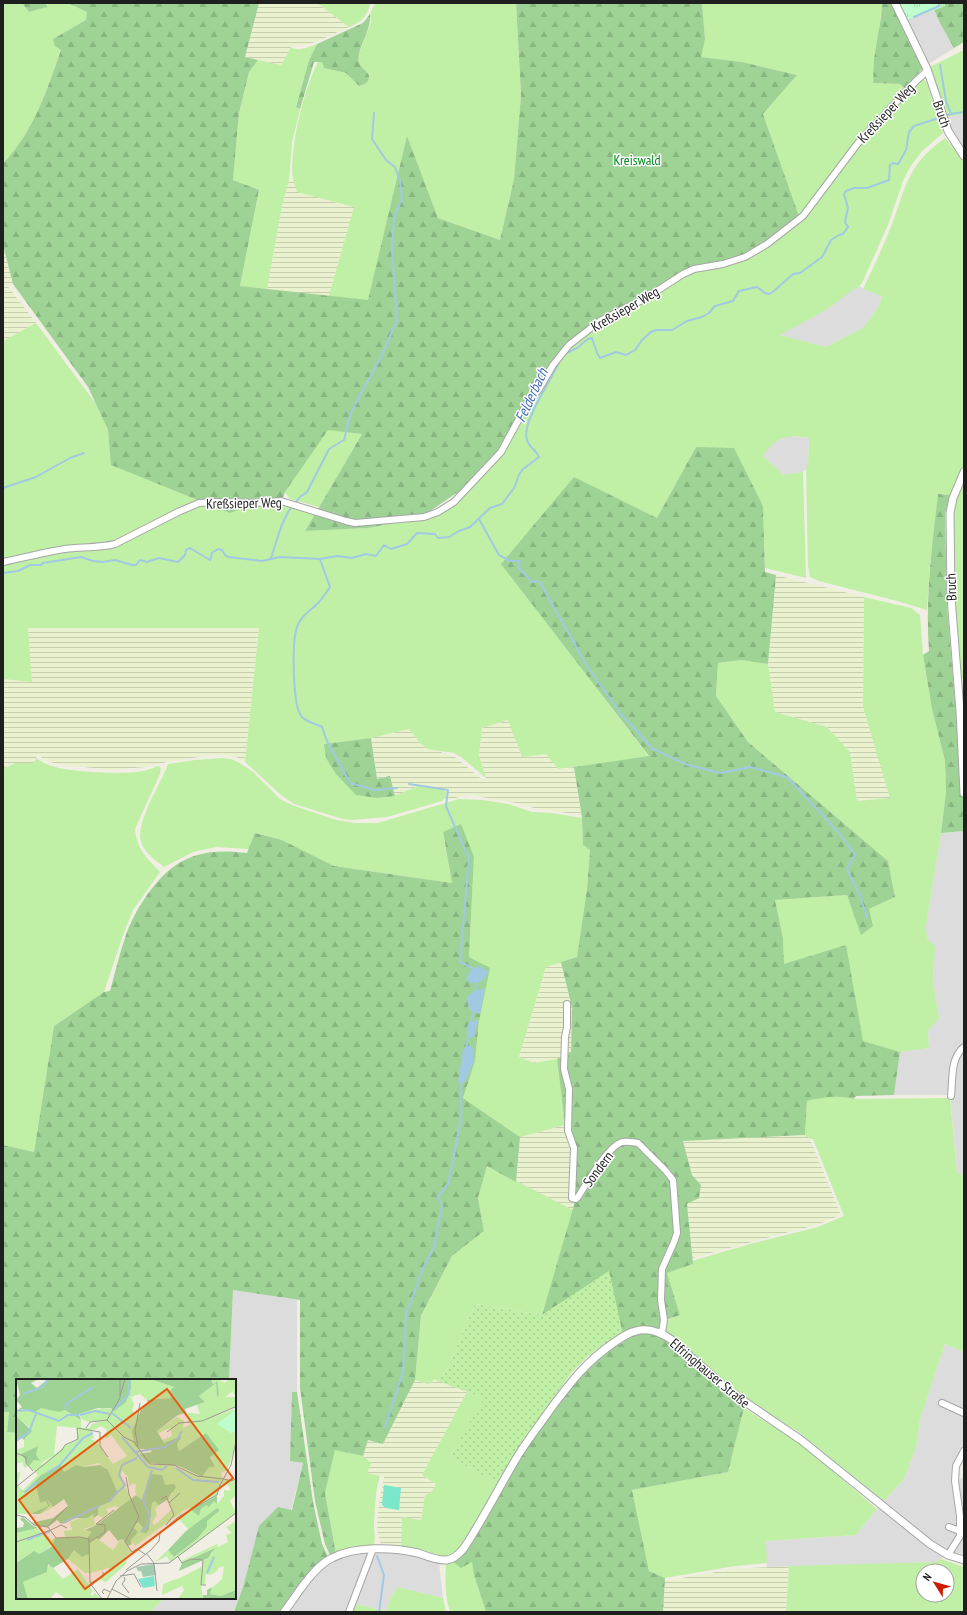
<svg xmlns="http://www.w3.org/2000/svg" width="967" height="1615" font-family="'PT Sans Narrow',sans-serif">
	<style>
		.residential { fill: #dddcdc }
		.farmland { fill: url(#farmland-rules) }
		.grass { fill: #c0efa6; fill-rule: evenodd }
		.forest { fill: url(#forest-firs) }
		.park { fill: url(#park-tufts) }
		.garden { fill: url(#garden-dots) }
		.pitch { fill: #7ce6cc }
		.water { fill: #a1cae2 }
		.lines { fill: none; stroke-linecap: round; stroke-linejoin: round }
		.stream { stroke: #a1cae2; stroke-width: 2 }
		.minor-casing { stroke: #a6a6a6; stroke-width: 8 }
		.tertiary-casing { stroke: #a6a6a6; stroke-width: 9 }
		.minor { stroke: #fff; stroke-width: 6 }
		.tertiary { stroke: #fff; stroke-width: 7 }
		.labels { text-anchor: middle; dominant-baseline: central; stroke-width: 3; stroke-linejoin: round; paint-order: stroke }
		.street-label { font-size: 14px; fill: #1f1f1f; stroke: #fff }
		.park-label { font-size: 14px; fill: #028820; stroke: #fff }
		.water-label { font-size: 15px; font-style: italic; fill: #436db7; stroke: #fff }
		.inset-river { fill: none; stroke: #a1cae2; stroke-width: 2 }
		.inset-road { fill: none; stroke: #9d9b95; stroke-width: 1 }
		.view { fill: #e8590c; fill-opacity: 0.15; stroke: #e8590c; stroke-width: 2 }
		.inset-edge { fill: none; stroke: #1f1f1f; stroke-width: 2 }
	</style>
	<defs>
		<pattern id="farmland-rules" width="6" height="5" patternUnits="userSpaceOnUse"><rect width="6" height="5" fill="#e9f1ce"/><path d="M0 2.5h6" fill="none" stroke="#c7ceb0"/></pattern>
		<pattern id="forest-firs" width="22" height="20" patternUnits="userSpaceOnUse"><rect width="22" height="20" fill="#9fd395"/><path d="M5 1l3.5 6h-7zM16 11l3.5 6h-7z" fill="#88b580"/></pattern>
		<pattern id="park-tufts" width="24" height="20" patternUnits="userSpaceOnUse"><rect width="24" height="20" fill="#befecc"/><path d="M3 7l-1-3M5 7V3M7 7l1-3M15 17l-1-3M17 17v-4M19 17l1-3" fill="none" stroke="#a3d9af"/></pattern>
		<pattern id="garden-dots" width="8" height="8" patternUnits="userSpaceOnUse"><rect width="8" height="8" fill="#c0efa6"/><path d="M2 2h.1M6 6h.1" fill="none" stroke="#a5cc8e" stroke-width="1.8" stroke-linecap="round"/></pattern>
	</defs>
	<rect width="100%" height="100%" fill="#f1eee4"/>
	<!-- residential -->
	<g class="residential">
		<polygon points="900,3 931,3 940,23 955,48 928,64"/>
		<polygon points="964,114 964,148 953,133 947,117"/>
		<polygon points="857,286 882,295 879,306 863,328 826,347 784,337 780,334 826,310"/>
		<polygon points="788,436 809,438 808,466 803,472 784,475 763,456 771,444"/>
		<polygon points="964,831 964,1175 957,1173 950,1095 894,1095 900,1052 929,1048 928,1030 939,1018 933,982 935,947 927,939 926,926 941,833"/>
		<polygon points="233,1290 297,1300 297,1392 292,1392 291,1461 303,1463 291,1510 244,1584 234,1612 150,1612 164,1598 235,1598 235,1380 229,1380"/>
		<polygon points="945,1344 964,1352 964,1451 959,1467 957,1481 964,1477 964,1554 955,1552 935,1562 767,1568 765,1541 856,1535 883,1502 904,1479 916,1448 920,1420"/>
		<polygon points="388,1552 405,1554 439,1563 443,1598 398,1587 390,1598 387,1611 354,1604 373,1553"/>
		<polygon points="368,1553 347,1612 288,1612 325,1566 336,1559"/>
	</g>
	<!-- farmland -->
	<g class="farmland">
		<polygon points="259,3 317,3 349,27 318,41 305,45 296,45 291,47 281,65 245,57"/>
		<polygon points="294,179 294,183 322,199 354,207 329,296 267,289 282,206 289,180"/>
		<polygon points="3,245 13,284 7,285 36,323 3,341"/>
		<polygon points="776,575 864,597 863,707 891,798 857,801 850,752 827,727 775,712 768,664"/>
		<polygon points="28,628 259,628 245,762 236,757 225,755 213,755 171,761 146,767 111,770 57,764 44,760 38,754 34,763 16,763 3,769 3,679 32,681"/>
		<polygon points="509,720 522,757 546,753 558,769 574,767 581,815 534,808 517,803 469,795 442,801 446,796 418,786 395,796 390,776 377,779 371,738 409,729 421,744 428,749 441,751 442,753 455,757 484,781 486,778 479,755 482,728"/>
		<polygon points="561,962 572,1008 571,1052 557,1059 534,1063 519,1057 546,967"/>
		<polygon points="565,1125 571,1147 574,1198 573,1210 516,1182 520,1137"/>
		<polygon points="805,1135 810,1139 841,1215 819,1224 692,1258 687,1204 699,1198 701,1185 692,1175 683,1140"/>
		<polygon points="435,1379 467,1392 422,1475 436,1484 432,1491 425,1496 421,1520 402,1517 401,1546 381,1546 377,1529 378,1509 384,1477 367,1473 370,1463 363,1456 368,1439 383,1444 415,1380 428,1384"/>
		<polygon points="789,1566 786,1612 663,1612 665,1581 733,1569"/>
	</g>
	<!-- grass -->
	<g class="grass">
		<path d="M3,3H22L29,12L46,7L45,3H68L88,12L86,20L53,39L61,50C46,93 34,130 3,164Z"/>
		<path d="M317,3H371C366,17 363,21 349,27Z"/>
		<path d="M375,3H516L521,95L514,179L500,240L438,218L407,137L368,301L329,296L354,207L297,192C295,185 292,178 292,170C293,137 303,92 318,62H322L324,68L346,73L359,86C366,84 369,83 369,75L359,64L358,57L371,22L370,14Z"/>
		<polygon points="702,3 882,3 873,83 900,84 904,88 855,141 805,211 799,216 763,114 797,75 742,62 700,57 705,39"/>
		<path d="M317,44L309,60L296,106L300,109L292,143L289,180L282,206L267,289L240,286L259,190L233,180L239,113L249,72L258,60L281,65L291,47C299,52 309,47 317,44Z"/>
		<polygon points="964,50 964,114 947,117 930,67"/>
		<path d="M922,79L925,80L928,87L943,133L922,151L910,167L903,181L888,225L863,281L859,287H857L826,310L780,335L826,347L863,328L879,306L882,296L863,289C875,264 887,239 896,213C908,178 913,161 945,138L964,161V465L950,495L938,494L930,565L927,610L897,601L819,581L810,577L808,566L806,468L808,465L809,438C786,434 776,437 763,456L784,475L803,472L806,578L765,568L763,506L696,447L657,518L574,478L502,563L649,757L558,769L546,754L522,757L508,720L482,728L479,755L486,778L461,757L454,753L428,749L421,744L409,729L371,738L324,744L377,798L394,796L418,786L442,789L447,792L446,796L442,801L387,817L352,820L343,819L294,804L281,795L245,762L259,628H28L32,682L3,679V564L52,552L99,549L201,505L281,503L316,512L305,531L368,528L420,518L421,521L445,510L489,469L504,452L517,430L528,407L553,366L574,343L612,316L646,300L695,271L729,264L761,251L804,218L861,140Z"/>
		<polygon points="36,323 96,404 108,430 112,465 199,500 108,545 3,561 3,341"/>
		<polygon points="328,429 362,434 319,507 290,499 285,492"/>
		<polygon points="964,478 964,676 961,681 953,575 954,502"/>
		<polygon points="864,597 911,608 920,615 923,655 932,709 945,761 946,792 941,833 926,926 927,939 935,946 933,982 939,1018 928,1031 929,1048 900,1052 863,1042 784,964 783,938 775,900 847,895 862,935 869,909 895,897 888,861 748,742 716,696 718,663 741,660 768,664 775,712 827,727 850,752 857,801 890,798 863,707"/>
		<path d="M36,758C43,763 50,766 59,768C78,772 124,775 143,771C148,770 153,768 158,766L161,768L160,774L135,829C137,850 147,858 160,872L133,910L122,938L104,992L54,1026L34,1152L3,1145V769L16,763H34Z"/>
		<path d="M222,758L231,759L240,763L253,772L280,799L292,805L336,820L355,823H378L459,799L483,800L508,804L532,812L552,813L582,818L583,845L590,850L587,889L577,957L546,967L519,1057L534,1063L557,1059L565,1125L520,1137L463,1098L475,1061L479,1021L469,957L474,857L443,833L452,883L334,866L282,840L256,833L249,849L216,847L193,852L164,867C155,860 145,853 141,842C135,822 161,784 168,764L195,760Z"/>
		<polygon points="827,1096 838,1096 854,1099 950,1098 957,1173 964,1175 964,1352 945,1344 920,1420 916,1448 904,1479 883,1502 797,1431 746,1400 689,1352 663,1333 665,1321 680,1315 667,1273 693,1264 692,1261 750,1244 818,1227 844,1216 813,1139 810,1139 805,1135 807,1101"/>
		<polygon points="487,1166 573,1210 542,1315 475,1304 447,1370 438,1381 435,1379 428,1384 415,1380 421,1317 452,1256 484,1231 478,1198"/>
		<path d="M467,1392L485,1398L450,1457L498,1484L462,1545C458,1549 455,1555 450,1556C438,1560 414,1550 401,1546L402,1517L421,1520L425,1496L432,1491L436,1484L422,1475Z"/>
		<polygon points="744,1408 802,1445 877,1509 856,1535 766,1541 767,1563 735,1566 665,1578 649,1571 632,1490 728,1472"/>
		<polygon points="9,1411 7,1432 17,1433 17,1598 164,1598 150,1612 3,1612 3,1412"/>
		<path d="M335,1449L363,1456L371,1463L367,1473L380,1476C375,1491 375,1509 374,1524C374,1532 376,1540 373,1547L336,1554L325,1493Z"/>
		<path d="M941,1559L964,1567V1612H786L789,1566L935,1562ZM923,1571H947V1595H923Z"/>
		<path d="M452,1561H472L474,1575L486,1612H450C445,1596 445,1580 446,1563Z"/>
		<polygon points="398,1587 443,1598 446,1612 351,1612 354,1604 387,1611 390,1598"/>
	</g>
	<!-- forest -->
	<g class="forest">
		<polygon points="22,3 45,3 47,7 29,12"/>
		<path d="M68,3H259L245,57L258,60L249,72L239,113L233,180L259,190L240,286L368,300L407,136L438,218L500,240L514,179L521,95L516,3H702L705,39L701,57L742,62L797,75L763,114L799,216L767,243L743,256L718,264L690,268L645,296L620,309L561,351L500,452L471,483L420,518L368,528L305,531L362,434L328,430L285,492L283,498L254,504L230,513L111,465L108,430L88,387L13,284L3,245V164C34,130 46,93 61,50L55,46L53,39L86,20L87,12Z"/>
		<polygon points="882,3 892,3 923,68 904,88 900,84 873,83 874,59 881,17"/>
		<polygon points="931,3 964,3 964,42 954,48 940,23"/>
		<path d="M370,14C372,30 355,52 359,63C361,67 366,71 369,75C369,83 366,84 359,86L346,73L324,68L322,62H314L300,109L296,107L309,60L317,44L363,23Z"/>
		<path d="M696,447L734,448L763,506L765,572L776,575L768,664L741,660L718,663L716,696L748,742L888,861L895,897L869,909L873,926L861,935L847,895L775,900L783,938L784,964L846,945L863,1041L900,1052L894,1095L856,1096L854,1099C836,1095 825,1097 807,1101L805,1135L683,1141L692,1175L701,1185L699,1198L687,1204L693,1264L667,1273L680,1315L663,1321L661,1336L744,1408L728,1472L632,1490L649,1571L665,1578L663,1612H486L474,1575L472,1562L461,1568L452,1561L522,1453L578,1376L609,1350L624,1342L609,1272L542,1315L574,1205L576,1148L571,1133L565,1125L557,1059L571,1052L572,1008L561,962L577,957L587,889L590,850L583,845L582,818L574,767L649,756L501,564L574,477L657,518Z"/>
		<path d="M938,494L950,495L945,513L947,607L958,737L959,768L964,805V831L941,833L946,792L945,761L932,709L923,655L929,651C925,598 932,546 938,494Z"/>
		<polygon points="371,738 377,779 390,776 395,796 377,798 356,795 336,774 326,758 324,744"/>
		<path d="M461,824L474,857L469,957L490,968L479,1021L475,1061L463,1098L520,1137L516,1182L487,1166L478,1198L484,1231L452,1256L421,1316L415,1380L383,1444L368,1440L363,1456L335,1450L325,1493L336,1554L330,1555L325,1544L315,1501L300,1388V1300L233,1290L229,1380H17V1433L7,1432L9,1412H3V1145L34,1152L54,1026L104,992L110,991C115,973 119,955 125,938C130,922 138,908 147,895C174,857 201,847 247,853L255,833L282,840L334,866L452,883L443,832Z"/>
		<polygon points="292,1392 297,1392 313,1502 322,1544 328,1557 281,1612 234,1612 244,1584 259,1526 278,1507 292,1510 303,1463 290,1461"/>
	</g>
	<!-- park -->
	<polygon class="park" points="900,3 945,3 945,6 907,20"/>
	<!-- garden -->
	<polygon class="garden" points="609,1271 623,1335 603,1345 587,1357 572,1372 523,1441 498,1484 450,1457 484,1398 438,1381 447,1370 475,1304 542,1315"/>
	<!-- pitch -->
	<polygon class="pitch" points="384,1485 401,1488 399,1510 386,1508 382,1505"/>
	<!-- water -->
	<g class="water">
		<path d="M478,966L488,971C485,981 480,983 470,983L466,979L470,971Z"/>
		<polygon points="485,988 480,1014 469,1010 467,997 472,992"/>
		<polygon points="476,1020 478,1020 474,1037 470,1038 467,1034 468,1024"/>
		<polygon points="470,1045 474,1050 473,1063 465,1082 458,1083 463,1049"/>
	</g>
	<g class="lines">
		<!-- stream -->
		<g class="stream">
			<polyline points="914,17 939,6 939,3"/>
			<polyline points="940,65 946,101 951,114"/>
			<polyline points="565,354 577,348 588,339 592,338 597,353 600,358 616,352 626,355 635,350 642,340 651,332 656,330 672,330 687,321 702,317 709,313 715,306 733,301 739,291 757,287 765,293 769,294 774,291 793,274 800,273 822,257 831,240 839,235 843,234 848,227 845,222 848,208 844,194 846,191 854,188 867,188 889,180 890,165 893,163 898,164 906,150 909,132 914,126 951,114 964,112"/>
			<polyline points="3,488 36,477 70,458 84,453"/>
			<polyline points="479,519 499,555 510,561 520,561 518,568 528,577 530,582 539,581 587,666 621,714 653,749 688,765 721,773 750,767 787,777 838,832 855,855 847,869 860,896 867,918"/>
			<polyline points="271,558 281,527 288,512 300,497 307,492 329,449 344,440 351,412 382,355 397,320 392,249 394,216 402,199 400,181 395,167 386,160 372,139 374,113"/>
			<path d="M320,559L330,587C327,592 323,597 319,602C312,610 301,615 297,627C292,641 292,707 302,717C307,722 316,724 322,727L327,741L350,783L375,790L397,788"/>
			<path d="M3,573L18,571L30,565H41L43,563L81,557L93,561L103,562L115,560L132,565H136L140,560L147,562L159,558L178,562L185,555L186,550L190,548L210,560L212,553L218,549L222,550L225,555L228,557L262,561L280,557L320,559L337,556L352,558L366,554L376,556L384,545L391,549L407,544L417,533L435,534L438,538L449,537L459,531L470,527L490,508L502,504L514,488L519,475L522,470L539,457C536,450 529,447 527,440C521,421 553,379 560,360"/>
			<polyline points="409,784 448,790 446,806 469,859 460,962 474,969"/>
			<polyline points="475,993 477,981"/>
			<polyline points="470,1024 473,1011"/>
			<polyline points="466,1048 469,1034"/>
			<polyline points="385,1427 403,1372 406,1313 412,1299 421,1273 434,1247 442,1206 438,1196 448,1184 453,1161 461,1118 461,1082"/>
			<polyline points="377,1556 384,1575 379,1612"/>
		</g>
		<defs>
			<g id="minor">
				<path d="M3,562C24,558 44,552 65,549C81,547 99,548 115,544L178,512L199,503L213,502L253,503L281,501L346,521L355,523L424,517L438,512L454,502L501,452L527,404L539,389L553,365L569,345L600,321L646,298L683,274L694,269L723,264L745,257L767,244L803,216L858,143L915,82L927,71"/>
				<path d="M567,1004V1027L565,1037L564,1069L569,1089L568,1131L574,1148L572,1198L576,1199L578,1197C587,1183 607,1147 622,1142C627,1141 632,1142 638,1143L666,1171L673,1180L677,1233L674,1242L662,1269L661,1300L664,1320L662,1333"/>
				<path d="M951,1096C953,1080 950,1058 964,1047"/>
				<polyline points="942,1403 964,1413"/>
				<polyline points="949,1527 960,1531"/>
				<polyline points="948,1555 960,1536 960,1516 955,1481 956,1466 964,1451"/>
				<polyline points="349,1612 373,1549"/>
			</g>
			<g id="tertiary">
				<polyline points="895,3 927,69 948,131 964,156"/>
				<polyline points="964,472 953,498 950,513 951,597 960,711 964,793"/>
				<path d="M284,1612C297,1595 313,1567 332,1558C355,1546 393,1547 418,1553C426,1556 438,1561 447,1560C454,1559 460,1553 464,1548C484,1518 500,1485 519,1454C529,1438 541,1423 552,1407C571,1382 586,1362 612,1344C619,1339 627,1333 636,1331C649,1327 662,1333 672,1340L732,1393L801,1440L930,1544L948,1555L964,1560"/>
			</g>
		</defs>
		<!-- minor casing -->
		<use href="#minor" class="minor-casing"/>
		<!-- tertiary casing -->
		<use href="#tertiary" class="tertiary-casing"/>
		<!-- minor -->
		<use href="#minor" class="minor"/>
		<!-- tertiary -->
		<use href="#tertiary" class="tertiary"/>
	</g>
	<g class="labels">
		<!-- street labels -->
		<g class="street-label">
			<text transform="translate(886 113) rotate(-47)">Kreßsieper Weg</text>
			<text transform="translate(942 114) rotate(71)">Bruch</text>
			<text transform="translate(625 309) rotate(-30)">Kreßsieper Weg</text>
			<text transform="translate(244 503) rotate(-1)">Kreßsieper Weg</text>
			<text transform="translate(951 587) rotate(-92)">Bruch</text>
			<text transform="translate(598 1169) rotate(-53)">Sondern</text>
			<text transform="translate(710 1373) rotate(40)">Elfringhauser Straße</text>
		</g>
		<!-- park labels -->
		<g class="park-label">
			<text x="637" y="160">Kreiswald</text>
		</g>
		<!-- water labels -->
		<g class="water-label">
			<text transform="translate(531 395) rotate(-65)">Felderbach</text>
		</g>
	</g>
	<!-- overview -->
	<g transform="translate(16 1379)">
		<rect width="220" height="220" fill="#f1eee4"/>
		<path d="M115,0H134L158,8L154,11L155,19L131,21L124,15L115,18L118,25L116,32L123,36L120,47L125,74L123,75L135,86H155L186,98L196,82L190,54L163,72L161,65L166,57L148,65L146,61L156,57L154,49L143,54L141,52L161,38L168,42L167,49L175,45L172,44V34L184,35L181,26L189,23L183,17L200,4L201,19V2L197,4L195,0H202L209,4L213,0H220V19L217,12L209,18H219V28L197,39L218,30L219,69L211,91L205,94L207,100L201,116L180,129L170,130L119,167L115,161L116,148L122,143L127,149L125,153L133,151L136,124L139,121L143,126L139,130L141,136L136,144L139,146L156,130L151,119L157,115L134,95L126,122L119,114L120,106L117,104L113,108L112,98L105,91V101L116,120L103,129L100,127L90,130L92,134L87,139L82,136V128L96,122L95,119L105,113L101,112L92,91L82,84L67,88L60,86L48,93L44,85L22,99L9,112L8,110L22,96L13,87L18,81L23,82L20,76L22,67L5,75L12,87L9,89L6,83L0,85V71L8,68V61L12,58L14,49L0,37V32L25,29L49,31L65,41V49H73L76,45L85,42L73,43L66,40L63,35L86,29L97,30L107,24L115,9ZM41,47L61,49V61L49,67L26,86L25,84L38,76ZM85,47L91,51L88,56L90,60L95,56L111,77L97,85L82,64L75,60L78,59L76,52ZM4,93L2,106L9,114L20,106L24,124L30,122L33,127L17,135L34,128L31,120L37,128L25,135H0V94ZM208,100H220V116L214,122L220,134L163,177L165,182L201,165L202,168L212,163L210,156L216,154L210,148L220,142V211L205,217L194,215V211L206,200L208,187L202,189L201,192L194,196L190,195L189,205L185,206L187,220H162L168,211L166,207L146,216L147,205L166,198L187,187V182L196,175L198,169L166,184L162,178L154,183L151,177L138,184L152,171L158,178L181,160L191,148V142L203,131L201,129L173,151L163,140L156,145L175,131L183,137L185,130L190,126L193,127L198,122L201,125L208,117V111L213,112L214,109L211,105H205ZM77,135L79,146L68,150L64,144L56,145L53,143ZM22,149L25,154L28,153L35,161L38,159L40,161L29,172L23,175L16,173L0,184V154ZM80,159L97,171L105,160L116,173L109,178L111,184L90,203L81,200L94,193L93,189L74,194V163ZM58,171L73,175V194H69L52,180ZM33,185L47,200L62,190L77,212L74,215L76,217L79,214L84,219L50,220L40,213L34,220H12L7,203L31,193Z" fill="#c0efa6" fill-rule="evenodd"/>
		<path d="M0,0H22L15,4L21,9L32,0H115V9L110,23L98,32L95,29H82L63,35L65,41L49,31L43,33L25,29L19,33L6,30L3,32H0L6,28L0,21L4,16ZM134,0H195L197,5L201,2L203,15L201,19L200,4L183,17L189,23L169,30L172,37L169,34L162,36L141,52L148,64L166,57L161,65L163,72L190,54L203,71L194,78L199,88H193L186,98L163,87L132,84L123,75L136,73L134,70H125L119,67L116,52L125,31L132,24L131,21L155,19L154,14H151L158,8ZM0,37L16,52L8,61L6,59L0,63ZM22,67L20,76L24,82L18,81L13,87L5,75ZM44,85L48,93L60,86L68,88L84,86L92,91L101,112L107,109L95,119L96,122L82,128V136L78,139L77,135L71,139H59L45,145L41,141L32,148L22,147L15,144L37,139L52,127L48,120L37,128L31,120L34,127L23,135H15L32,127L30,122L24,124L20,106L9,114L6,111L9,112L24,97ZM134,95L146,96L149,106L158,105L160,108L151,121L143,126L139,122L136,124L133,151L130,154L124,153L127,149L122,143L117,148L122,153L115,161L116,165L112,167L106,160L102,162L93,151L83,161L80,159L74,163L73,175L66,178L58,171L52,180L37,189L32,185L31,193L7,203L12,220H0V184L18,172L23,175L29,172L36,167L39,159L54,158L80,146L120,116L126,121ZM201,117V125L198,122L193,128L190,126L185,130L183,137L175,131ZM201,129L204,131L191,142V148L181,160L158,178L152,171L170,152ZM7,138L16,146L22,149L0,154V149L7,148L8,144L4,140ZM199,169L192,179L163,192L166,184ZM196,208L194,215L205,217L220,211V220H187V216H191V211Z" fill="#9fd395"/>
		<path d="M138,185L140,196L127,198L125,192H122L120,188Z" fill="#a3cbaf"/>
		<path d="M219,31L220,52L215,54L201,45Z" fill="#befecc"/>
		<path d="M64,143L68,150L76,153L71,159L49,158L48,152L56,151L54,145Z" fill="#c0efa6"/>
		<path d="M138,197L139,207L127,209L122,200Z" fill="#7ce6cc"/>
		<path class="inset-river" d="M7,15L24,9L33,0M49,30L50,25L77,8M98,31L113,15L114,0M0,32L13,31L43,42L52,36H63M96,34L115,49M64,36L79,32L94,35M106,58L132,88L146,91L151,87M0,62L13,53L20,35M119,73L149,68L162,59L166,52M160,89L177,101L203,103M31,94L44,86L67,59L77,54M9,113L20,103M92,123L109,106L103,96L106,86L121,79M47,144L83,127M126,153L131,147L134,136L127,121L136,91M11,161L34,152M191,194L198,178"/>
		<path class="inset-road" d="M104,17L109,0M220,27V45M91,41L104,19V0M70,49L74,43L91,41L108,58L118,63L134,85L158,86L181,97L208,100M151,53L163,44L186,42L219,28M122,67L119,52L124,24M0,74L10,78V84L17,92M110,98L113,115L123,138L109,163L116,173L121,170L129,175M208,100L215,102L220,100M0,108L46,71L49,66L62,60L61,49L84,53V67L92,78M145,121L150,117L158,136L150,146M153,124L164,114M0,136L9,138L18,146L32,148L40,159L64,158L73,160L74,204L86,220M31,148L51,128M35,151L45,146L51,149M0,163L35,151M74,163L89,153V146L80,145L98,131M130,174L138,184M162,178L166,184L175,180L187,181L185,206H190M138,185L141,212M110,191L135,171L143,162L144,154L162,138L201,116L204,106L215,86L220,62M104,197L118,195L125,208M108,198L109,201L106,205L113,214M74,204L87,198V193M96,210L115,220M88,215L86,213L88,210L94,213M91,220L100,202L111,192L125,185L153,184L220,134"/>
		<path class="view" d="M151,10L217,99L69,210L3,121Z"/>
		<rect width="220" height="220" class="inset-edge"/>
	</g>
	<!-- border -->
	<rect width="967" height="1615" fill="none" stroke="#1f1f1f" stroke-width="8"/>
	<!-- north arrow -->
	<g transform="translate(935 1583) rotate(307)"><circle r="19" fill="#ffffff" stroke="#a5a5a5"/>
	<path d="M0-3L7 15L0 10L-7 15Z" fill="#ce1d00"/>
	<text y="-6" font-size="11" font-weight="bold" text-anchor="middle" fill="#1f1f1f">N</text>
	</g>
</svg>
